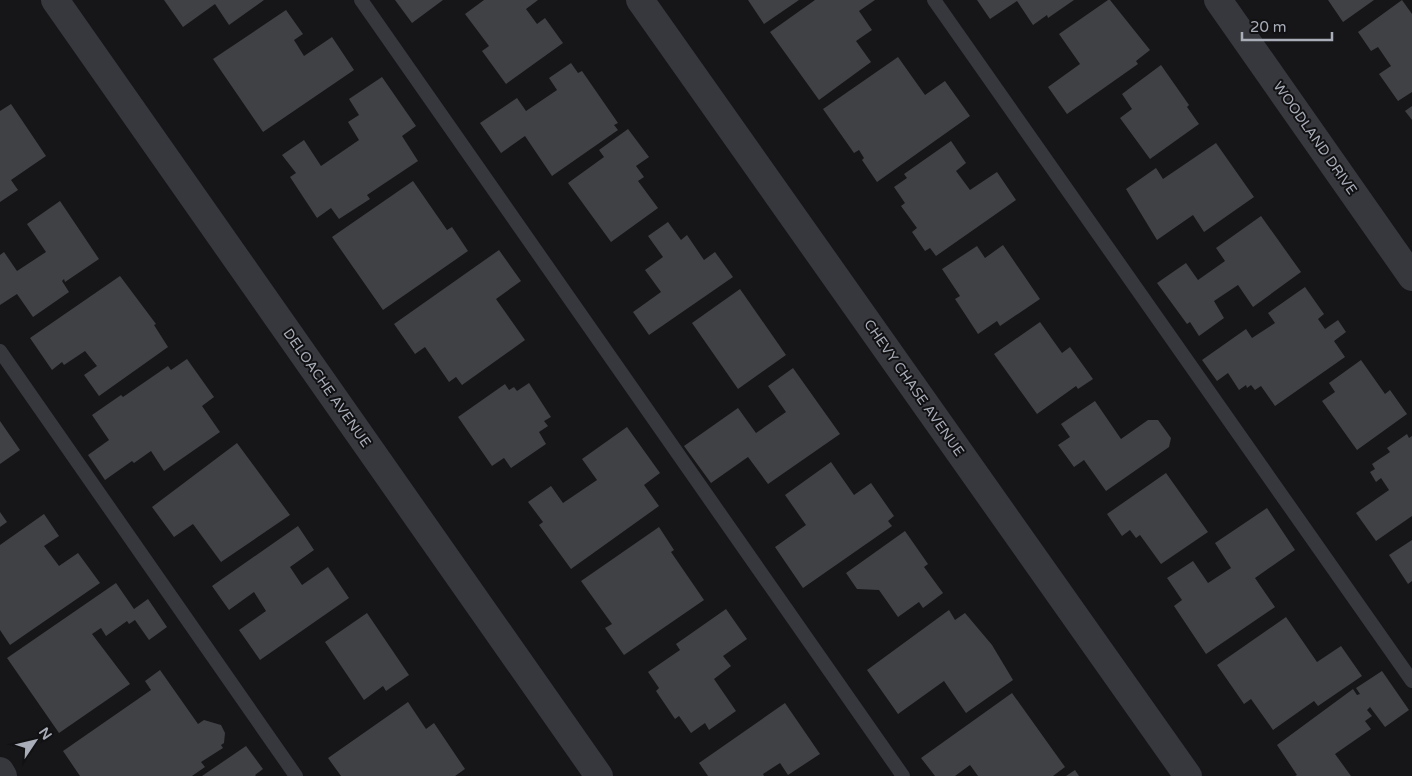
<svg xmlns="http://www.w3.org/2000/svg" width="1412" height="776" font-family="'Varela Round',sans-serif">
	<style>
		.building { fill: #404145 }
		.lines { fill: none; stroke-linecap: round; stroke-linejoin: round }
		.lane { stroke: #37383d; stroke-width: 14 }
		.street { stroke: #37383d; stroke-width: 28 }
		.labels { text-anchor: middle; dominant-baseline: central; stroke-width: 4; stroke-linejoin: round; paint-order: stroke }
		.street-label { font-size: 14px; fill: #a8adb8; stroke: #111113 }
	</style>
	<rect width="100%" height="100%" fill="#161618"/>
	<!-- building -->
	<g class="building">
		<polygon points="164,0 264,0 229,25 215,4 183,27"/>
		<polygon points="395,0 443,0 412,23"/>
		<polygon points="484,0 538,0 526,9 537,24 545,18 563,43 506,84 482,51 489,46 465,14"/>
		<polygon points="748,0 799,0 764,24"/>
		<polygon points="815,0 875,0 859,11 872,30 856,41 871,62 819,100 770,32"/>
		<polygon points="977,0 1074,0 1048,18 1047,15 1033,25 1017,1 990,19"/>
		<polygon points="1108,0 1110,0 1150,50 1136,61 1138,64 1067,114 1048,87 1080,64 1059,34"/>
		<polygon points="1328,0 1374,0 1343,22"/>
		<polygon points="1402,0 1412,14 1412,92 1398,101 1379,74 1391,66 1378,47 1371,51 1358,32"/>
		<polygon points="286,10 303,34 294,40 304,56 332,37 354,70 263,132 213,59"/>
		<polygon points="898,57 925,95 945,81 970,116 877,182 862,160 864,158 859,150 854,153 823,109"/>
		<polygon points="571,63 578,73 582,71 618,123 614,125 618,130 552,176 525,136 501,153 480,123 517,98 526,111 557,90 549,78"/>
		<polygon points="1161,65 1189,105 1187,107 1199,124 1150,159 1120,118 1132,109 1122,94"/>
		<polygon points="382,77 416,126 402,136 418,161 367,195 370,199 339,219 331,208 317,218 290,177 296,173 282,155 304,140 321,166 359,140 348,122 359,115 349,99"/>
		<polygon points="11,104 46,156 11,180 18,190 0,202 0,111"/>
		<polygon points="1412,106 1412,120 1405,111"/>
		<polygon points="628,129 649,157 636,166 644,177 638,181 658,208 611,242 568,183 604,157 599,150"/>
		<polygon points="951,141 966,163 956,171 970,190 997,172 1016,200 936,256 930,248 925,251 912,232 917,228 901,206 905,203 894,187 907,178 904,174"/>
		<polygon points="1216,143 1254,197 1204,232 1193,215 1157,240 1126,189 1156,168 1163,179"/>
		<polygon points="413,181 447,230 452,227 468,251 383,310 332,237"/>
		<polygon points="60,201 99,259 65,282 64,279 62,281 69,292 33,317 17,294 0,305 0,255 4,252 17,271 46,252 27,224"/>
		<polygon points="1261,216 1301,272 1253,307 1238,285 1214,301 1224,318 1199,336 1190,322 1187,324 1157,283 1186,263 1198,280 1225,261 1216,248"/>
		<polygon points="668,222 681,240 687,235 704,260 715,252 733,277 649,335 633,312 661,292 645,270 663,257 648,236"/>
		<polygon points="1003,245 1040,299 1000,326 997,321 978,334 955,299 960,296 942,269 977,246 985,258"/>
		<polygon points="499,250 521,281 496,299 525,340 462,385 456,377 449,382 425,347 415,354 394,324"/>
		<polygon points="120,276 156,324 154,325 168,347 99,396 84,375 97,366 85,351 64,365 62,362 52,370 30,338"/>
		<polygon points="1305,287 1324,314 1318,319 1325,329 1338,320 1346,332 1334,341 1345,357 1275,406 1261,386 1255,390 1251,385 1247,388 1246,385 1239,390 1228,373 1217,381 1202,360 1246,329 1252,338 1275,323 1268,313"/>
		<polygon points="740,289 786,355 738,389 692,323"/>
		<polygon points="1040,322 1062,353 1070,347 1093,379 1078,389 1076,386 1037,414 994,354"/>
		<polygon points="187,359 214,397 202,406 220,432 164,471 151,451 134,463 132,461 105,480 88,455 109,440 92,415 121,395 123,397 168,366 171,370"/>
		<polygon points="1361,360 1385,394 1390,390 1407,414 1357,450 1322,401 1335,392 1329,383"/>
		<polygon points="793,368 840,434 768,484 748,457 711,483 684,446 738,408 756,433 786,412 768,386"/>
		<polygon points="529,383 551,417 544,421 548,426 539,432 546,444 511,468 504,458 492,466 458,417 505,384 509,390 514,387 517,391"/>
		<polygon points="1095,401 1121,439 1148,420 1158,420 1171,438 1169,447 1106,491 1084,460 1074,467 1058,445 1070,437 1061,424"/>
		<polygon points="0,421 20,450 0,464"/>
		<polygon points="627,427 660,473 644,485 659,506 571,569 539,525 543,522 528,502 551,486 563,503 597,480 582,459"/>
		<polygon points="1407,434 1409,438 1412,436 1412,516 1376,541 1356,513 1389,490 1381,478 1376,482 1370,472 1375,469 1372,464 1390,452 1387,448"/>
		<polygon points="237,443 290,515 221,562 193,524 174,537 152,507"/>
		<polygon points="831,462 854,495 871,483 894,516 888,521 892,526 803,588 775,547 806,525 785,495"/>
		<polygon points="1166,473 1208,532 1161,564 1140,535 1136,538 1130,530 1122,536 1107,514"/>
		<polygon points="1267,508 1295,550 1255,578 1275,607 1206,654 1174,606 1182,600 1167,578 1193,561 1208,583 1231,568 1215,543"/>
		<polygon points="0,512 7,522 0,527"/>
		<polygon points="44,514 59,536 44,546 59,566 78,553 100,583 10,645 0,630 0,545"/>
		<polygon points="298,526 314,550 290,567 302,585 328,567 349,598 260,660 239,630 266,611 254,592 229,610 212,586"/>
		<polygon points="659,527 674,550 671,552 704,600 624,655 605,628 612,624 581,581"/>
		<polygon points="905,531 928,564 924,567 943,593 923,608 919,602 898,617 879,590 857,589 846,573"/>
		<polygon points="1412,540 1412,581 1408,584 1389,555"/>
		<polygon points="116,583 134,609 148,599 167,627 149,640 135,620 129,624 127,621 106,636 101,628 92,634 130,684 59,733 7,658"/>
		<polygon points="726,609 747,639 723,656 731,666 714,679 736,711 709,730 705,723 691,733 679,716 675,719 656,691 659,688 648,672 680,650 676,644"/>
		<polygon points="949,610 955,620 965,613 992,645 1013,680 966,713 944,681 898,714 867,670"/>
		<polygon points="367,613 409,675 386,691 383,686 364,700 325,642"/>
		<polygon points="1286,617 1317,662 1341,646 1362,676 1318,706 1314,701 1273,730 1251,699 1244,704 1217,665"/>
		<polygon points="160,670 198,724 204,720 221,725 225,733 224,743 221,745 223,748 201,762 205,767 192,776 80,776 63,751 151,690 145,681"/>
		<polygon points="1382,671 1409,710 1385,727 1370,707 1367,710 1372,716 1365,721 1371,729 1335,754 1351,776 1295,776 1297,775 1277,745 1353,689 1357,695 1360,694 1356,688"/>
		<polygon points="1012,693 1065,767 1053,776 978,776 970,765 955,776 935,776 921,758"/>
		<polygon points="408,702 426,729 434,723 465,769 455,776 341,776 328,758"/>
		<polygon points="785,703 820,754 788,775 780,763 763,774 764,776 708,776 699,763"/>
		<polygon points="246,746 263,769 255,775 256,776 202,776"/>
		<polygon points="1075,770 1079,776 1066,776"/>
	</g>
	<g class="lines">
		<!-- lane -->
		<g class="lane">
			<polyline points="361,0 903,776"/>
			<polyline points="934,0 1412,681"/>
			<polyline points="0,351 296,776"/>
		</g>
		<!-- street -->
		<g class="street">
			<polyline points="55,0 599,776"/>
			<polyline points="640,0 1188,776"/>
			<polyline points="1218,0 1412,277"/>
			<polyline points="0,771 3,776"/>
		</g>
	</g>
	<g class="labels">
		<!-- street labels -->
		<g class="street-label">
			<text transform="translate(1315 138) rotate(55)">WOODLAND DRIVE</text>
			<text transform="translate(327 388) rotate(55)">DELOACHE AVENUE</text>
			<text transform="translate(914 388) rotate(55)">CHEVY CHASE AVENUE</text>
		</g>
	</g>
	<!-- north arrow -->
	<g transform="translate(35 741) rotate(55)" stroke="#111113" stroke-width="4" paint-order="stroke">
	<path d="M0-4L9 19L0 12L-9 19Z" fill="#a8adb8"/>
	<text y="-8" font-size="14" font-weight="bold" text-anchor="middle" fill="#a8adb8">N</text>
	</g>
	<!-- scale -->
	<path d="M1242 32v8h90v-8" fill="none" stroke="#a8adb8" stroke-width="2.5"/>
	<text x="1250" y="32" font-size="15" fill="#a8adb8" stroke="#111113" stroke-width="4" paint-order="stroke">20 m</text>
</svg>
